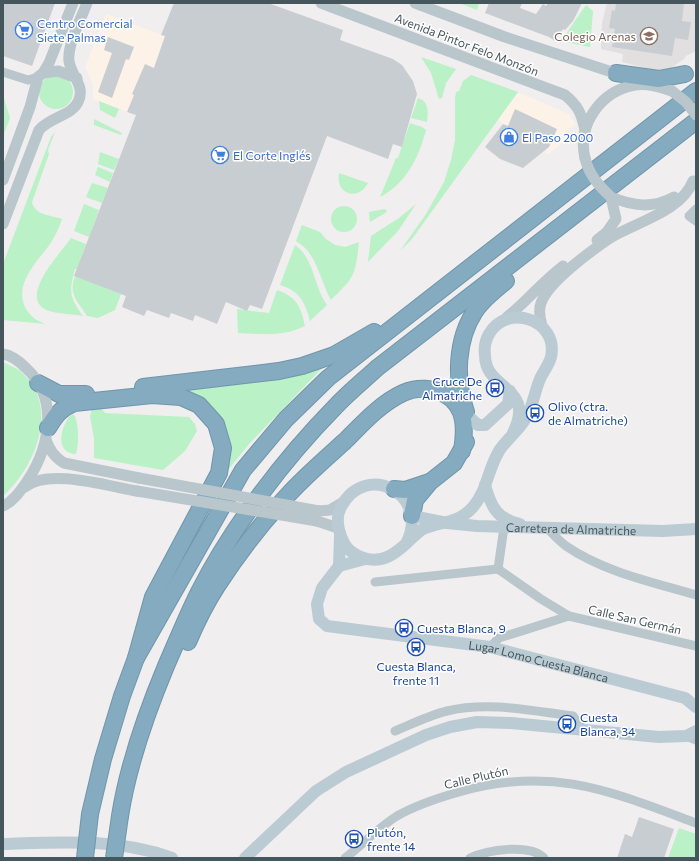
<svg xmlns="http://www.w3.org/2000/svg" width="699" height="861" font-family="Commissioner,sans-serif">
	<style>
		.commercial { fill: #fdf2e7 }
		.education { fill: #e2dfe1 }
		.green { fill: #baf1c6 }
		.building { fill: #c8cdd1 }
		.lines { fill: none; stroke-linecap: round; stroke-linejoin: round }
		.motorway-casing { stroke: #6f96ab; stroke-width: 18 }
		.minor { stroke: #b9c6cc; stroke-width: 9 }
		.tertiary { stroke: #b9c6cc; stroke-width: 11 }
		.secondary { stroke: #bbcbd3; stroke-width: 12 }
		.motorway { stroke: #84abbf; stroke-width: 16 }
		.motorway-bridge-casing { stroke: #6f96ab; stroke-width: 18; stroke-linecap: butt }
		.tertiary-bridge { stroke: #b9c6cc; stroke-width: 11 }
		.motorway-bridge { stroke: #84abbf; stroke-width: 16 }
		.labels { text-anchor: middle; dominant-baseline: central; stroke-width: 3; stroke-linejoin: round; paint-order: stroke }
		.shop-label { font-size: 12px; fill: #366cbe; stroke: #fff; text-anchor: start }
		.education-label { font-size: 12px; fill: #785e54; stroke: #fff; text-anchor: end }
		.street-label { font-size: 12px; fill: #46565d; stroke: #fff }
		.transit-label { font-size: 12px; fill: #164399; stroke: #fff; text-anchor: start }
	</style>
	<rect width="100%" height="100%" fill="#f1eeef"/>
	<!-- commercial -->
	<g class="commercial">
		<polygon points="106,14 165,36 136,115 93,99 93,84 85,67"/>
		<polygon points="518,92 569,114 576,124 565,132 567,139 548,155 545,151 523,168 500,159 485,147 503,124 498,120"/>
	</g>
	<!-- education -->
	<polygon class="education" points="607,3 696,3 696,51 686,56 684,59 664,73 622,62 623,54 601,49 602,23"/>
	<!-- green -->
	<g class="green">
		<polygon points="459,3 479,3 477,10"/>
		<polygon points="586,5 593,11 590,47 561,41"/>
		<polygon points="421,57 456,69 446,83 442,98 439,99 431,73"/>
		<circle cx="56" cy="92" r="17"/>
		<polygon points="471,75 518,92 412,239 400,251 426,214 444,182 451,160 455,140 455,98 456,92 459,91 463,81"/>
		<polygon points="3,95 10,118 3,136"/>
		<path d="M418,98C429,101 428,112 427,122L411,118Z"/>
		<polygon points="99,101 119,109 115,118 100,110"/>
		<polygon points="94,119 122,133 121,135 94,125"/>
		<path d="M410,123L422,127L426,130C419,157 406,184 380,197L396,158H398Z"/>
		<path d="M55,132L48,150L49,154L32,202C35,216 51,215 62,219C59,228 55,236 50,244C37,262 14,283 25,307C30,316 36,321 46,324L3,320V264L51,137Z"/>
		<polygon points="100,152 119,159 114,170 98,164"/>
		<polygon points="98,167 113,173 110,182 95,175"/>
		<path d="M339,173L368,183C358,202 335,194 339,173Z"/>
		<polygon points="92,183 108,188 102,203 86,197"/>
		<polygon points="84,204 99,210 89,237 74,231"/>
		<polygon points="416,204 398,231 368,262 371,236 399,218"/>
		<circle cx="344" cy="219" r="13"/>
		<polygon points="385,209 387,212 370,222 369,212"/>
		<path d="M302,225L320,232L326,239L335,245L345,247L359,242C355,277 355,276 331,300C319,279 318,254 296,241Z"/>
		<path d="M71,238L86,244L77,269H75C69,291 69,297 83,316C72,314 59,314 49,311C15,299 62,252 71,238Z"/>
		<path d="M295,245C315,259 313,286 327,305L310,321C305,301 299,291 280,285Z"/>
		<path d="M75,276L121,294L115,310L98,318L87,316C78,301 68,295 75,276Z"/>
		<path d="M277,290C297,297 301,307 305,326C283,337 262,334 238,333L237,309L269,313Z"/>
		<polygon points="329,361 249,444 224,475 226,431 176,391"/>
		<path d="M3,362C8,365 15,367 20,371C61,405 36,467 3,496Z"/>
		<polygon points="101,408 105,413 189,417 195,424 197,431 185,451 163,470 94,458 94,439 90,416 92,409"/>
		<path d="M72,414L75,416C79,428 79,441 76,454C53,453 61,424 72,414Z"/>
		<polygon points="679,828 696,834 696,858 668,858"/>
	</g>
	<!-- building -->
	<g class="building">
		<polygon points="3,3 55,3 32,66 3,56"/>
		<polygon points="174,3 268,3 343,30 340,40 393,59 402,65 413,81 417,94 402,147 393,144 388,159 327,136 262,309 250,305 247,311 226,302 217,324 195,315 193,321 171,313 169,318 147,310 144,316 122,307 126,296 74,276 136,115 127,112 134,95 132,94 145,64 154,68 165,36 161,35"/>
		<polygon points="489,3 522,3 520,8 536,14 543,4 546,6 548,3 582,3 573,21 565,30 563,29 555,41 549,37 485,13"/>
		<polygon points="616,3 684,3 682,21 691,22 688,40 675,38 672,56 612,47 615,29 609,28 612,10 615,11"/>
		<polygon points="108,37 134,47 129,60 126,59 112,98 98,92 112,53 104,50"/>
		<polygon points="515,109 557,129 549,147 523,168 500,159 485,147 503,124 508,126"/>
		<polygon points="639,817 674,829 664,858 617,858 625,834 632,837"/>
	</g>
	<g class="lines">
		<defs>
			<g id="motorway">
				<polyline points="616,73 659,79 685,74"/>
				<polyline points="38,383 59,394 86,394"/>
				<polyline points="143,387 279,371 302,366 334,355 374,332"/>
				<path d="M466,412C455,380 456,340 475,311C483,299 496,289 506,281"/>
				<path d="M48,428C55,416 61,408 74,403L152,395L181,397L199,405L216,424L223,448L219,473L153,597L136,658L122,696L103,759L90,814"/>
				<polyline points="394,489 405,490 429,482"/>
				<polyline points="412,516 415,500 430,482 454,463 466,442"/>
				<path d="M188,642C196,623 206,603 217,586C237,555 261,524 286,497C304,477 325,459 345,441C362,424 381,403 403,393C416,387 434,387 446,395C467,407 465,431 462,451"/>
				<polyline points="136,658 243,470 286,419 328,378 696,91"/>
				<path d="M120,816C128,765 146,714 166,666C177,641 187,616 199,592C232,527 284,459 335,407C348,393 363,381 377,368L696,121"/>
			</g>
		</defs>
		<!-- motorway casing -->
		<use href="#motorway" class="motorway-casing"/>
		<!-- minor -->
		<g class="minor">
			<polyline points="3,72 28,80 38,77"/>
			<polyline points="696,209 689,216 696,221"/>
			<path d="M546,527C552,533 559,541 566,546C604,572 652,582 696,595"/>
			<polyline points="498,569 541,599 569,616"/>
			<polyline points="498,569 504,527"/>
			<polyline points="375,582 498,569"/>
			<polyline points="490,647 499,638 569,616 696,646"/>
			<path d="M395,731C412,724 430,715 447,711C488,701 532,711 573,716L584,730"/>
			<polyline points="686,736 696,740"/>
			<path d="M345,858C362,845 379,827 397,816C416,805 438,798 459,792C552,765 610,791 696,823"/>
			<path d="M470,858C487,850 530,843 544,858"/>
		</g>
		<!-- tertiary -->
		<g class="tertiary">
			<path d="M321,3L565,95C578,106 581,112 585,130"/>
			<polyline points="415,3 505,37 621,75"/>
			<polyline points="43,73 58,71 77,78"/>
			<path d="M585,158C577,124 601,91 635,85C648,83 660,87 672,91"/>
			<polyline points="3,180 30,107 38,77 43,73 49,63 73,3"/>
			<path d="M611,197C633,206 652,209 674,197"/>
			<path d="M3,224L39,130C50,117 71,116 78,102C86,86 71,76 69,61C67,45 81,19 87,3"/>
			<polyline points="597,240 607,232 616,219 611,197"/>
			<path d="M506,318C526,302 542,282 563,266"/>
			<path d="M542,326C540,319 538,311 541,303C548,282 591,251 610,238C636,222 681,212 693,181"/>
			<path d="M3,354C11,355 20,362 26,368C59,398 50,446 28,480C21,490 14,501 3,506"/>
			<path d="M46,440C50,450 54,457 64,463L139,478"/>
			<path d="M25,487C49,468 107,486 137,491"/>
			<polyline points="319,511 330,510 345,501"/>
			<polyline points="317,521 338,528"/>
		</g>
		<!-- secondary -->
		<g class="secondary">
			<polyline points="468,416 478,425 485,425 508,404 510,391"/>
			<path d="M485,485C491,507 497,519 520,524"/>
			<path id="s1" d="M412,516L447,523L477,526L663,531L696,529"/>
			<path d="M406,544C432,494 365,460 341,507C335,518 338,530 343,541C346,548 353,554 361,557C382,566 398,552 412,538C416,535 419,531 423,529C441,521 458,524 473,507C487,491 488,469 499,451C506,440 517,432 524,421C533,408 534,393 540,379C543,372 549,365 551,357C559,320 507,302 489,334C485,341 484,348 485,355C485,392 538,385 512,435"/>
			<path id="s2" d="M365,559L339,566L322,588L317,604L319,619L327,626L490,647L685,698L696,707"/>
			<polyline points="339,566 340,536"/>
			<path d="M3,844C61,842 117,838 172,858"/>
			<polyline points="245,858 316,791 346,772 426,735 450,727 477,722 511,723 659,737 686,736 696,731"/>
		</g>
		<!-- motorway -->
		<use href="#motorway" class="motorway"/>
		<defs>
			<g id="motorway-bridge">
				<polyline points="85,858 90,814"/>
				<polyline points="114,858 120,816"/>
			</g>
		</defs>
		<!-- motorway-bridge casing -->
		<use href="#motorway-bridge" class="motorway-bridge-casing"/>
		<!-- tertiary-bridge -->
		<g class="tertiary-bridge">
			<polyline points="672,91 686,102 696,115"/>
			<path d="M585,158C589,175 599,186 611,197"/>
			<polyline points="139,478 319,511"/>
			<polyline points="137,491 317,521"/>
		</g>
		<!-- motorway-bridge -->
		<use href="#motorway-bridge" class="motorway-bridge"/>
	</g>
	<!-- icons -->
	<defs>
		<symbol id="supermarket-ring" viewBox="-11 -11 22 22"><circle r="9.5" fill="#fff" stroke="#3f7fe0" stroke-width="1.5"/><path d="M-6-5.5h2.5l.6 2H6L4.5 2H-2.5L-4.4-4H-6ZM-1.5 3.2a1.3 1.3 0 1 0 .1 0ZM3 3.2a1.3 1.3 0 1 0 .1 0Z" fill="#3f7fe0"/></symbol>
		<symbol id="school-ring" viewBox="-11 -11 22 22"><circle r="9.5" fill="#fff" stroke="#8d6e63" stroke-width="1.5"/><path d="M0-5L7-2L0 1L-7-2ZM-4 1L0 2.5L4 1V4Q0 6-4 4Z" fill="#8d6e63"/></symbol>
		<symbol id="shop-ring" viewBox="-11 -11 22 22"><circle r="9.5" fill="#fff" stroke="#3f7fe0" stroke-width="1.5"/><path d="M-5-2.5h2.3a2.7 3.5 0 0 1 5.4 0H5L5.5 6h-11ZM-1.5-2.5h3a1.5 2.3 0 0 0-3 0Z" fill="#3f7fe0"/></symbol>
		<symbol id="bus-ring" viewBox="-11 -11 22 22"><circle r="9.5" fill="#fff" stroke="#1a4fb4" stroke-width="1.5"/><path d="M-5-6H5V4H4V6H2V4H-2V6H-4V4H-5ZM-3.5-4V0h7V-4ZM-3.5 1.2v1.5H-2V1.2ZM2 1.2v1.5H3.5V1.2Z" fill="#1a4fb4"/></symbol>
	</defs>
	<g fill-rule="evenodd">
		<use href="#supermarket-ring" x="14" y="20" width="20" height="20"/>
		<use href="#school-ring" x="639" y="26" width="20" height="20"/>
		<use href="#shop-ring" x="499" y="127" width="20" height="20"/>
		<use href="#supermarket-ring" x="210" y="145" width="20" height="20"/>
		<use href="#bus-ring" x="485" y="378" width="20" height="20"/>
		<use href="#bus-ring" x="525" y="403" width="20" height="20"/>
		<use href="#bus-ring" x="394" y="618" width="20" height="20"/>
		<use href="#bus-ring" x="406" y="637" width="20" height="20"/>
		<use href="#bus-ring" x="557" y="714" width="20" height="20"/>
		<use href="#bus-ring" x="344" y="829" width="20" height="20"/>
	</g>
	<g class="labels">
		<!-- shop labels -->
		<g class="shop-label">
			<text x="37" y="23">Centro Comercial<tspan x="37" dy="14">Siete Palmas</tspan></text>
			<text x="522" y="137">El Paso 2000</text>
			<text x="233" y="155">El Corte Inglés</text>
		</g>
		<!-- education labels -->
		<g class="education-label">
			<text x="636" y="36">Colegio Arenas</text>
		</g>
		<!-- street labels -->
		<g class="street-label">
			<text transform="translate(467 44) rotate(21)">Avenida Pintor Felo Monzón</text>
			<text stroke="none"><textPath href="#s1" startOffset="160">Carretera de Almatriche</textPath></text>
			<text transform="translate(635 619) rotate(13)">Calle San Germán</text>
			<text stroke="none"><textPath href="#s2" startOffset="312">Lugar Lomo Cuesta Blanca</textPath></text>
			<text transform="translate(476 777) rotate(-13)">Calle Plutón</text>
		</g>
		<!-- transit labels -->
		<g class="transit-label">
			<text x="482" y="381" text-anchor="end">Cruce De<tspan x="482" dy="14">Almatriche</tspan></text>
			<text x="548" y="406">Olivo (ctra.<tspan x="548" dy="14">de Almatriche)</tspan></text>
			<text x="417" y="628">Cuesta Blanca, 9</text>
			<text x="416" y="666" text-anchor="middle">Cuesta Blanca,<tspan x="416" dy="14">frente 11</tspan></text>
			<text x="580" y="717">Cuesta<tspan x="580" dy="14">Blanca, 34</tspan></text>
			<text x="367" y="832">Plutón,<tspan x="367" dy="14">frente 14</tspan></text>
		</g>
	</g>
	<!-- border -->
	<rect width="699" height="861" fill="none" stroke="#46565d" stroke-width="8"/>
</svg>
